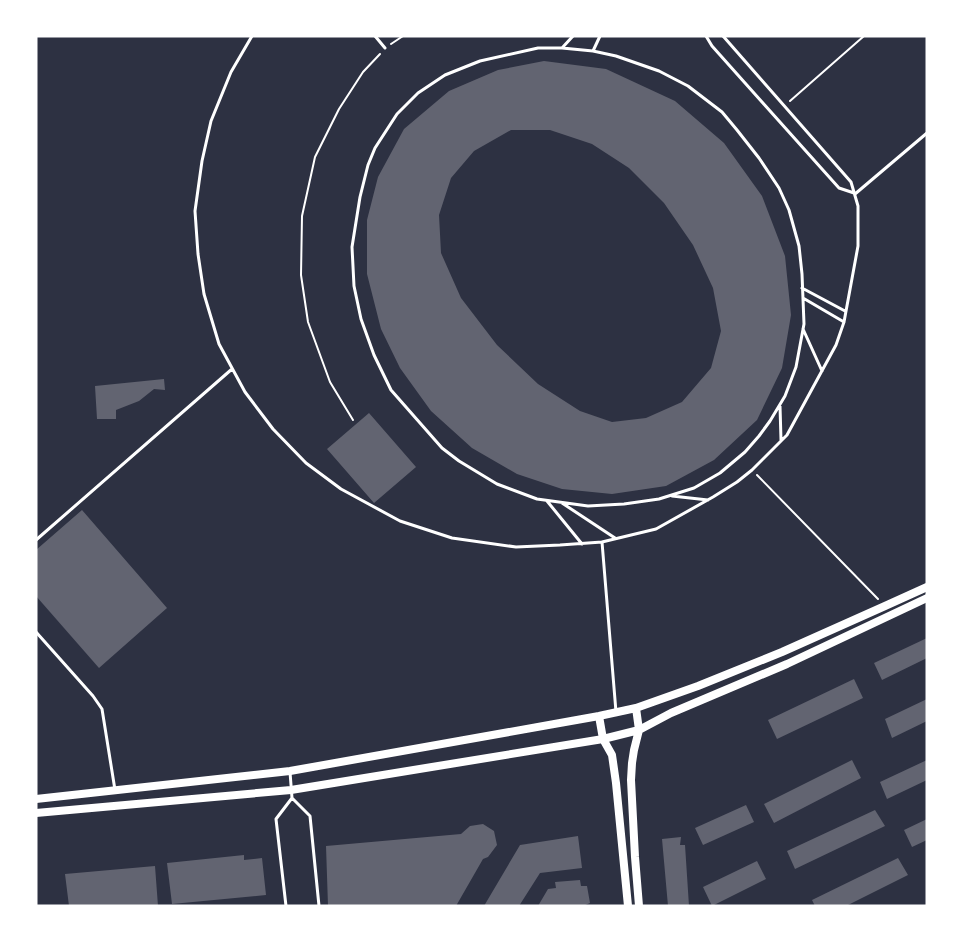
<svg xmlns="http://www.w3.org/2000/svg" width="963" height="942" font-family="'IBM Plex Sans',sans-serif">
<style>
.building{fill:#626471;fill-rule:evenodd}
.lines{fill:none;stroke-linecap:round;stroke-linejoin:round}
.path{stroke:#fff;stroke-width:2}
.service{stroke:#fff;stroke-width:3}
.secondary{stroke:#fff;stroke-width:8}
</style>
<rect width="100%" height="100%" fill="#2d3142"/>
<!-- building -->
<path class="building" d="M544 61 606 69 675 101 724 143 762 196 785 256 791 315 782 368 757 420 714 460 666 486 612 494 562 489 517 474 472 448 431 411 400 368 381 329 367 274V220L378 177 404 129 449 91 498 70ZM511 130H550L592 144 629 168 664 203 693 245 713 288 721 331 711 368 682 402 646 418 612 422 580 411 538 384 497 345 461 298 441 253 439 215 451 178 474 151Z
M164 379 165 390 154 389 139 401 116 410V419H97L95 386Z
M369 413 416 467 374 503 327 449Z
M82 510 167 608 99 668 36 596V550Z
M927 638V658L882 680 874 663Z
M854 679 863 698 777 739 768 720Z
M927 699V721L892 738 885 719Z
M852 760 861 778 774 823 764 804Z
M927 760V780L887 799 880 782Z
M746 805 754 822 703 845 695 828Z
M875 810 885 826 795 869 787 851Z
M927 819V840L912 847 904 830Z
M483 824 494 831 497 845 488 857 483 859 456 906H328L326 846 461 834 470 826Z
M578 836 582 868 540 873 519 906H484L520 845Z
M681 837 680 845H685L689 906H668L662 839Z
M244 855V860L262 858 266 895 172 904 167 863Z
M898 858 908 875 846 906H815L812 900Z
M757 861 766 879 712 906 703 887Z
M155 866 158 906H69L65 874Z
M580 880 581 886H587L590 903 583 906H538L548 889 556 888 555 882Z"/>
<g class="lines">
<!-- path -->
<path class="path" d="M391 44 403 36
M790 101 864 36
M353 420 330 382 308 322 301 275 302 216 315 157 339 109 363 72 380 54
M757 475 878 599"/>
<!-- service -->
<path class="service" d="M252 36 231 72 211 121 202 161 195 211 198 254 204 294 219 344 245 392 273 429 306 463 341 489 400 521 452 538 516 547 560 545 602 542 616 712
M375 36 385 48
M706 36 712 46 839 188 854 193
M538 48H562L593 51 616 56 659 71 688 86 722 112 737 130 759 158 779 188 789 210 799 246 802 274 804 324 796 367 785 396 770 421 759 436 745 452 720 473 694 488 659 499 624 504 588 506 537 499 497 484 459 461 442 448 391 390 374 355 361 319 354 286 352 247 360 197 368 165 375 148 397 114 418 93 445 75 480 61Z
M562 48 573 36
M593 51 600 36
M855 194 927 133
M802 288 845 311
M803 298 844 322
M803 329 822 371
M780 406 781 440
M672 496 708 500
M547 501 582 544
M562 503 615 538
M36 540 232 369
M602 542 656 529 713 497 737 482 752 470 787 435 836 345 844 322 858 246V206L851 182 723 36
M36 632 93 696 102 709 115 790
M290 772 292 798 310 816 319 906
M286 906 276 819 292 798"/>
<!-- secondary -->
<path class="secondary" d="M636 708 639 730 634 750 632 763 631 780 635 857 639 906
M599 716 603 739 612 755 616 783 628 906
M36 799 290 771 599 716 636 708 698 686 782 652 885 606 927 587
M36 813 291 790 603 739 639 730 671 713 787 664 927 598"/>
</g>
<!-- border -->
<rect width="963" height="942" fill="none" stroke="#ffffff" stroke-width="75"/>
</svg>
